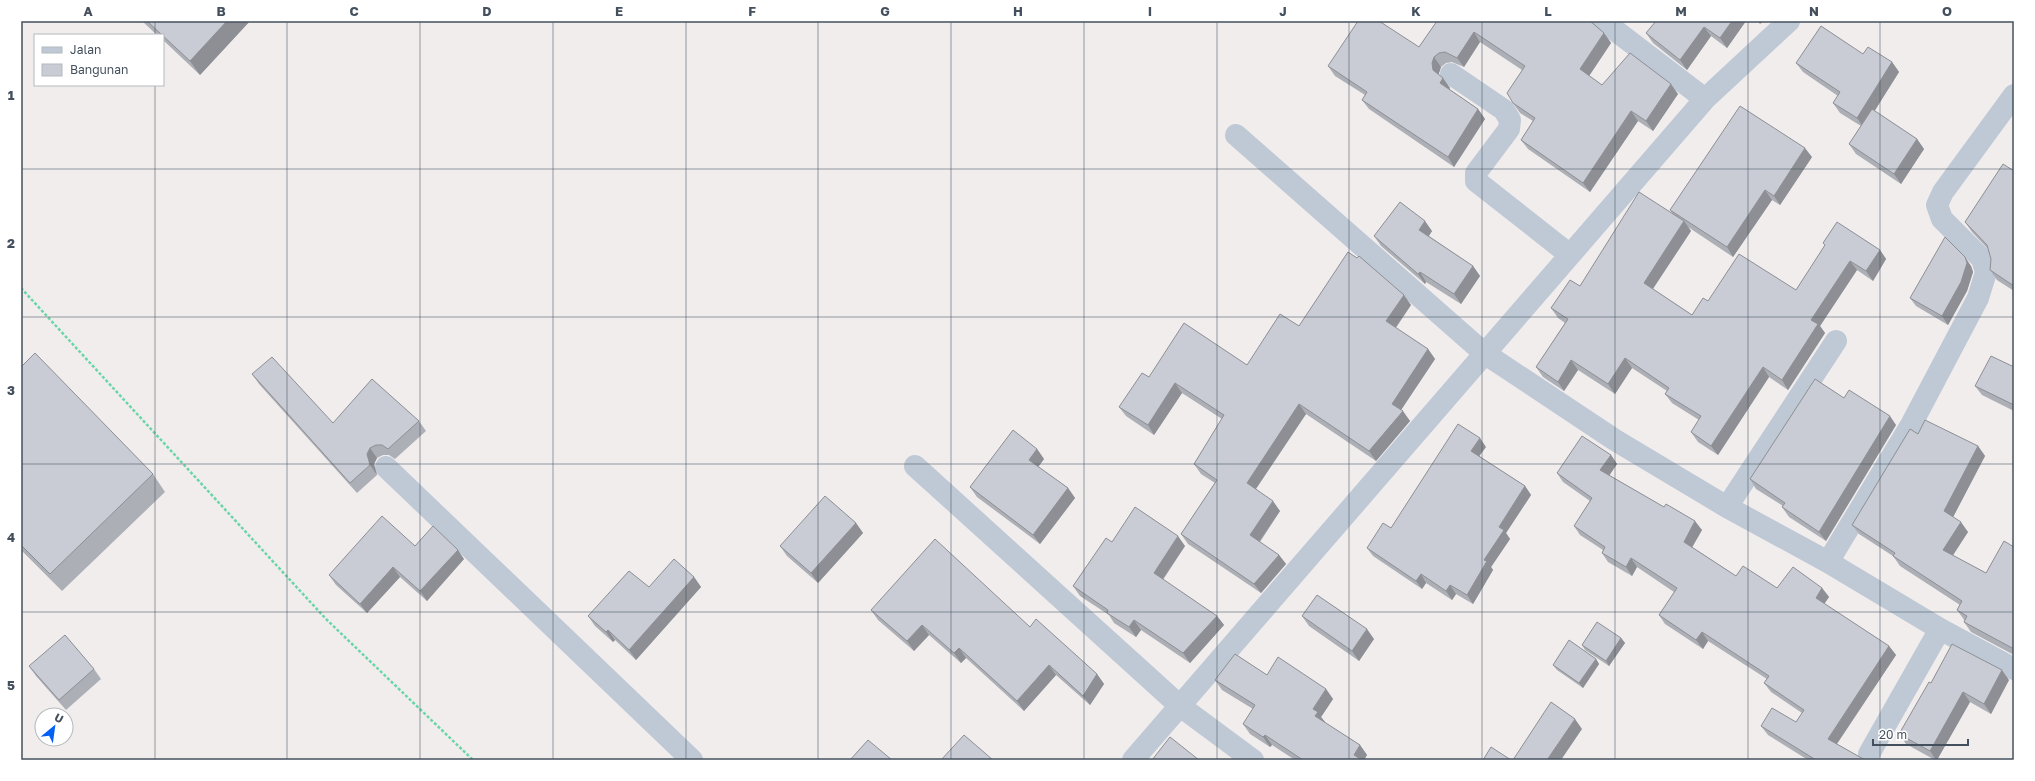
<svg xmlns="http://www.w3.org/2000/svg" width="2035" height="781" font-family="'Golos Text',sans-serif">
<style>
.lines{fill:none;stroke-linecap:round;stroke-linejoin:round}
.path{stroke:#6ad6a7;stroke-width:2.5;stroke-dasharray:3 2;stroke-linecap:butt}
.street{stroke:#bfc9d5;stroke-width:22}
.wall{fill:#adafb6}
.shaded-wall{fill:#8d8f94}
.building{fill:#c9ccd4;stroke:#8d8f94}
.grid{fill:none;stroke:#44505d;stroke-width:1;stroke-opacity:0.55}
.neatline{fill:none;stroke:#44505d;stroke-width:1.5}
.grid-label{font-size:13px;text-anchor:middle;font-weight:bold;fill:#44505d}
</style>
<rect width="100%" height="100%" fill="#f1eded"/>
<g class="lines">
<!-- path -->
<path class="path" d="M21 288 326 619 473 760"/>
<!-- street -->
<path class="street" d="M1603 21 1705 99
M1451 74 1504 110 1510 120 1509 129 1476 173V181L1570 255
M1236 135 1484 353 1615 440 1727 507 1828 562 1940 629 2014 669
M915 466 1180 706 1253 760
M386 467 692 760
M1727 507 1836 341
M1828 562 1911 425 1978 298 1986 272 1982 259 1942 219 1937 205 1943 192 2014 95
M1869 754 1940 629
M1133 760 1705 99 1789 21"/>
</g>
<!-- wall -->
<path class="wall" d="M142 21H250L200 75 163 40V35H157Z
M1437 21H1591L1604 33 1611 43 1589 76 1602 85 1678 94 1653 131 1638 121 1590 192 1528 149 1521 140 1533 121 1520 113 1513 103 1522 70 1480 42 1464 67 1452 62 1446 63 1441 67 1439 73V75L1450 88 1449 89 1478 109 1485 119 1454 167 1369 109 1362 100 1365 95 1335 76 1328 66 1419 47Z
M1746 21 1727 48 1711 36 1687 70 1653 43 1646 33Z
M1863 54 1892 62 1899 72 1874 111 1917 139 1924 149 1901 184 1856 154 1849 144 1861 126 1840 113 1833 103 1838 96 1803 72 1796 63Z
M1812 157 1780 205 1772 200 1733 257 1688 227 1691 231 1653 289 1692 315 1708 301 1796 290 1825 246 1823 243 1880 250 1886 259 1873 281 1857 270 1820 326 1825 333 1788 390 1769 377 1718 455 1698 442 1691 432 1699 420 1672 403 1665 394 1667 391 1632 368 1615 394 1578 370 1564 391 1543 377 1536 367 1565 323 1558 318 1551 308 1673 214 1670 210Z
M2014 171V291L1997 280 1990 270 1991 259 1988 249 1972 232 1965 222Z
M1432 231 1429 236 1473 266 1480 276 1461 304 1426 282 1425 284 1381 246 1374 236Z
M1971 266 1973 272 1967 291 1948 325 1916 306 1910 298Z
M1411 305 1396 328 1428 349 1435 359 1401 410 1410 421 1376 461 1306 414 1256 489 1280 511 1260 542 1279 555 1286 564 1261 593 1188 544 1181 534 1215 483 1201 474 1194 464 1222 419 1182 393 1154 435 1126 416 1119 407 1149 377 1247 365 1299 326Z
M21 367 153 474 165 492 62 591 21 550Z
M2014 367V411L1982 395 1975 386Z
M252 374 333 423 419 421 426 431 395 459 389 455H383L377 458 374 464 377 475 357 493 259 384Z
M1844 398 1896 425 1826 541 1789 517 1782 507 1783 506 1756 489 1750 479Z
M1918 434 1978 446 1985 456 1953 517 1968 532 1952 555 1986 573 2014 547V655L1971 632 1964 622 1965 621 1957 610 1960 605 1900 566 1893 556 1859 534 1852 525Z
M1486 447 1479 456 1525 486 1531 495 1506 533 1510 539 1491 567 1493 570 1473 604 1456 594 1452 600 1426 583 1422 589 1373 556 1367 548Z
M1037 449 1044 459 1038 467 1068 488 1075 498 1040 544 977 497 970 487Z
M1611 455 1617 464 1609 475 1702 530 1692 547 1736 576 1777 588H1822L1829 597 1824 604 1889 646 1896 655 1837 744 1865 760H1808L1768 735 1761 726 1796 722 1802 713 1771 692 1764 683 1767 679 1708 641 1703 649 1665 624 1659 615 1674 592 1637 567 1632 576 1608 562 1602 553 1603 550 1580 535 1574 526 1590 501 1563 482 1557 473Z
M856 523 863 533 818 583 787 556 780 546Z
M1112 542 1185 546 1163 580 1217 616 1224 625 1190 663 1141 630 1136 637 1114 623 1109 615 1080 596 1073 586Z
M415 546 464 559 427 601 400 577 367 613 336 585 329 575Z
M694 577 701 587 636 660 615 640 613 642 595 626 588 616 649 587Z
M871 610 1030 627 1097 674 1104 684 1090 705 1056 675 1024 711 966 658 961 663 929 635 914 651 878 620Z
M1302 616 1374 639 1359 661 1309 626Z
M1621 638 1625 643 1609 666 1585 650 1582 645Z
M1596 659 1599 664 1583 688 1557 670 1553 665Z
M29 666 94 669 101 679 66 710 36 676Z
M1267 675 1326 689 1333 699 1321 717 1325 722H1324L1360 745 1367 755 1364 760H1295L1272 745 1270 747 1250 734 1243 724 1253 709 1222 690 1215 680Z
M2009 680 1991 714 1970 702 1937 760H1935L1906 744 1899 734 1931 683Z"/>
<!-- shaded-wall -->
<path class="shaded-wall" d="M227 21H250L200 75 190 61Z
M1732 21H1746L1727 48 1720 38Z
M1758 21H1763L1760 24Z
M1704 27 1711 36 1687 70 1680 60Z
M1474 32 1480 42 1464 67 1457 58Z
M1604 33 1611 43 1587 79 1580 69Z
M1434 57 1441 67 1439 73 1440 80 1433 70 1432 63Z
M1892 62 1899 72 1864 128 1857 118Z
M1443 78 1450 88 1447 93 1440 83Z
M1671 84 1678 94 1653 131 1646 121Z
M1478 109 1485 119 1454 167 1448 157Z
M1631 111 1638 121 1590 192 1583 183Z
M1917 139 1924 149 1901 184 1894 174Z
M1805 148 1812 157 1780 205 1774 196Z
M1765 190 1772 200 1733 257 1727 247Z
M1425 221 1432 231 1426 240 1419 230Z
M1684 221 1691 231 1650 293 1644 283Z
M1880 250 1886 259 1873 281 1866 271Z
M1965 257 1971 266 1973 272 1967 291 1948 325 1942 316Z
M1850 261 1857 270 1820 326 1825 333 1788 390 1782 380 1811 320Z
M1473 266 1480 276 1461 304 1454 294Z
M1420 272 1426 282 1425 284 1418 274Z
M1404 295 1411 305 1393 331 1386 321Z
M1428 349 1435 359 1399 413 1392 404Z
M1625 358 1632 368 1615 394 1608 384Z
M1571 360 1578 370 1564 391 1558 382Z
M1763 367 1769 377 1718 455 1711 446Z
M1175 383 1182 393 1154 435 1148 425Z
M1299 404 1306 414 1253 493 1247 483Z
M1403 411 1410 421 1376 461 1369 451Z
M1890 416 1896 425 1826 541 1819 532Z
M1480 438 1486 447 1477 459 1471 451Z
M1978 446 1985 456 1951 521 1944 511Z
M370 448 377 458 374 464 377 475 370 465 367 454Z
M1037 449 1044 459 1036 470 1029 460Z
M1611 455 1617 464 1607 479 1600 470Z
M1525 486 1531 495 1506 533 1510 539 1491 567 1493 570 1473 604 1467 595 1484 560 1499 527Z
M1068 488 1075 498 1040 544 1033 535Z
M1273 501 1280 511 1257 545 1250 535Z
M1695 521 1702 530 1690 551 1684 542Z
M1961 522 1968 532 1950 560 1943 550Z
M856 523 863 533 818 583 811 573Z
M1178 536 1185 546 1160 583 1154 573Z
M458 550 464 559 427 601 420 591Z
M1279 555 1286 564 1261 593 1254 584Z
M1631 558 1637 567 1632 576 1626 567Z
M393 567 400 577 367 613 360 604Z
M1421 574 1426 583 1422 589 1416 581Z
M694 577 701 587 636 660 629 650Z
M1450 585 1456 594 1452 600 1446 591Z
M1822 588 1829 597 1822 607 1816 598Z
M1217 616 1224 625 1190 663 1183 653Z
M1134 620 1141 630 1136 637 1129 627Z
M922 625 929 635 914 651 907 641Z
M1367 629 1374 639 1359 661 1352 651Z
M608 630 615 640 613 642 606 632Z
M1702 632 1708 641 1703 649 1696 640Z
M1621 638 1625 643 1609 666 1606 661Z
M1889 646 1896 655 1834 748 1828 739Z
M959 648 966 658 961 663 954 653Z
M1596 659 1599 664 1583 688 1579 683Z
M1049 665 1056 675 1024 711 1017 701Z
M2002 670 2009 680 1991 714 1984 704Z
M1097 674 1104 684 1090 705 1083 696Z
M1326 689 1333 699 1321 717 1325 722 1322 726 1315 716 1313 709Z
M1963 692 1970 702 1937 760H1936L1930 751Z
M1575 719 1582 729 1561 760H1547Z
M1265 735 1272 745 1270 747 1263 737Z
M1360 745 1367 755 1364 760H1358L1354 755Z"/>
<!-- building -->
<path class="building" d="M147 21H227L190 61Z
M1358 21H1379L1419 47 1437 21H1590L1604 33 1580 69 1602 85 1630 53 1671 84 1646 121 1631 111 1583 183 1521 140 1535 118 1513 103 1507 93 1525 66 1474 32 1457 58 1445 52 1439 53 1434 57 1432 63 1433 70 1443 78 1440 83 1478 109 1448 157 1362 100 1367 92 1328 66Z
M1656 21H1732L1720 38 1704 27 1680 60 1646 33Z
M1821 26 1863 54 1868 47 1892 62 1857 118 1833 103 1840 92 1796 63Z
M1740 106 1805 148 1774 196 1765 190 1727 247 1670 210Z
M1872 109 1917 139 1894 174 1849 144Z
M2003 164 2014 171V286L1990 270 1991 259 1987 245 1965 222Z
M1639 192 1684 221 1644 283 1692 315 1703 298 1708 301 1739 254 1796 290 1825 245 1823 243 1837 222 1880 250 1866 271 1850 261 1811 320 1818 324 1782 380 1763 367 1711 446 1691 432 1701 416 1665 394 1669 388 1625 358 1608 384 1571 360 1558 382 1536 367 1568 319 1551 308 1570 280 1580 286Z
M1400 202 1425 221 1419 230 1473 266 1454 294 1420 272 1418 274 1374 236Z
M1945 237 1965 257 1967 263 1961 282 1942 316 1910 298Z
M1348 252 1357 258 1359 256 1404 295 1386 321 1428 349 1392 404 1403 411 1369 451 1299 404 1247 483 1273 501 1250 535 1279 555 1254 584 1181 534 1217 480 1194 464 1224 415 1175 383 1148 425 1119 407 1142 373 1149 377 1184 323 1247 365 1280 314 1299 326Z
M35 353 153 474 50 574 21 545V367Z
M1991 356 2014 367V405L1975 386Z
M272 357 333 423 372 379 419 421 388 449 382 445H376L370 448 367 454 370 465 350 483 252 374Z
M1815 379 1844 398 1849 390 1890 416 1819 532 1782 507 1785 503 1750 479Z
M1925 420 1978 446 1944 511 1961 522 1943 550 1986 573 2004 541 2014 547V649L1964 622 1967 616 1957 610 1962 601 1893 556 1895 553 1852 525 1910 429 1918 434Z
M1458 424 1480 438 1471 451 1525 486 1499 527 1504 530 1484 560 1487 561 1467 595 1450 585 1446 591 1421 574 1416 581 1367 548 1383 523 1391 528Z
M1013 430 1037 449 1029 460 1068 488 1033 535 970 487Z
M1582 436 1611 455 1600 470 1664 507 1666 504 1695 521 1684 542 1736 576 1743 566 1777 588 1793 567 1822 588 1816 598 1889 646 1828 739 1865 760H1816L1761 726 1772 708 1796 722 1804 710 1764 683 1769 676 1702 632 1696 640 1659 615 1677 588 1631 558 1626 567 1602 553 1605 547 1574 526 1592 498 1557 473Z
M825 496 856 523 811 573 780 546Z
M1135 507 1178 536 1154 573 1217 616 1183 653 1134 620 1129 627 1107 613 1108 610 1073 586 1106 538 1112 542Z
M382 516 415 546 433 526 458 550 420 591 393 567 360 604 329 575Z
M935 539 1030 627 1036 619 1097 674 1083 696 1049 665 1017 701 959 648 954 653 922 625 907 641 871 610Z
M674 559 694 577 629 650 608 630 606 632 588 616 629 571 649 587Z
M1317 595 1367 629 1352 651 1302 616Z
M1597 622 1621 638 1606 661 1582 645Z
M65 635 94 669 59 700 29 666Z
M1569 640 1596 659 1579 683 1553 665Z
M1952 644 2002 670 1984 704 1963 692 1930 751 1899 734 1929 682 1931 683Z
M1235 654 1267 675 1278 657 1326 689 1313 709 1318 712 1315 716 1360 745 1354 755 1362 760H1303L1265 735 1263 737 1243 724 1255 705 1215 680Z
M1551 702 1575 719 1547 760H1513Z
M964 735 993 760H941Z
M1170 737 1199 760H1152Z
M868 740 892 760H850Z
M1491 747 1511 760H1483Z"/>
<!-- grid -->
<path class="grid" d="M155 21V35M287 21V760M420 21V760M553 21V760M686 21V760M818 21V760M951 21V760M1084 21V760M1217 21V760M1349 21V760M1482 21V760M1615 21V760M1748 21V760M1880 21V760M155 85V760M21 169H2014M21 317H2014M21 464H2014M21 612H2014"/>
<!-- border -->
<rect width="2035" height="781" fill="none" stroke="#ffffff" stroke-width="44"/>
<!-- legend -->
<rect x="34" y="34" width="130" height="52" fill="#ffffff" stroke="#b4b9be"/>
<rect x="42" y="47" width="20" height="6" fill="#bfc9d5" stroke="#b4b9be"/>
<text x="70" y="54" font-size="12" fill="#44505d">Jalan</text>
<rect x="42" y="64" width="20" height="12" fill="#c9ccd4" stroke="#b4b9be"/>
<text x="70" y="74" font-size="12" fill="#44505d">Bangunan</text>
<!-- north arrow -->
<g transform="translate(54 727) rotate(29)"><circle r="19" fill="#ffffff" stroke="#b4b9be"/>
<path d="M0-3L7 15L0 10L-7 15Z" fill="#0360f5"/>
<text y="-6" font-size="11" font-weight="bold" text-anchor="middle" fill="#44505d">U</text>
</g>
<!-- scale -->
<path d="M1873 739v6h95v-6" fill="none" stroke="#44505d" stroke-width="2"/>
<text x="1879" y="739" font-size="12" fill="#44505d" stroke="#ffffff" stroke-width="3" paint-order="stroke">20 m</text>
<rect x="22" y="22" width="1991" height="737" class="neatline"/>
<g class="grid-label">
<text x="88" y="16">A</text>
<text x="221" y="16">B</text>
<text x="354" y="16">C</text>
<text x="487" y="16">D</text>
<text x="619" y="16">E</text>
<text x="752" y="16">F</text>
<text x="885" y="16">G</text>
<text x="1018" y="16">H</text>
<text x="1150" y="16">I</text>
<text x="1283" y="16">J</text>
<text x="1416" y="16">K</text>
<text x="1548" y="16">L</text>
<text x="1681" y="16">M</text>
<text x="1814" y="16">N</text>
<text x="1947" y="16">O</text>
<text x="11" y="100">1</text>
<text x="11" y="248">2</text>
<text x="11" y="395">3</text>
<text x="11" y="542">4</text>
<text x="11" y="690">5</text>
</g>
</svg>
